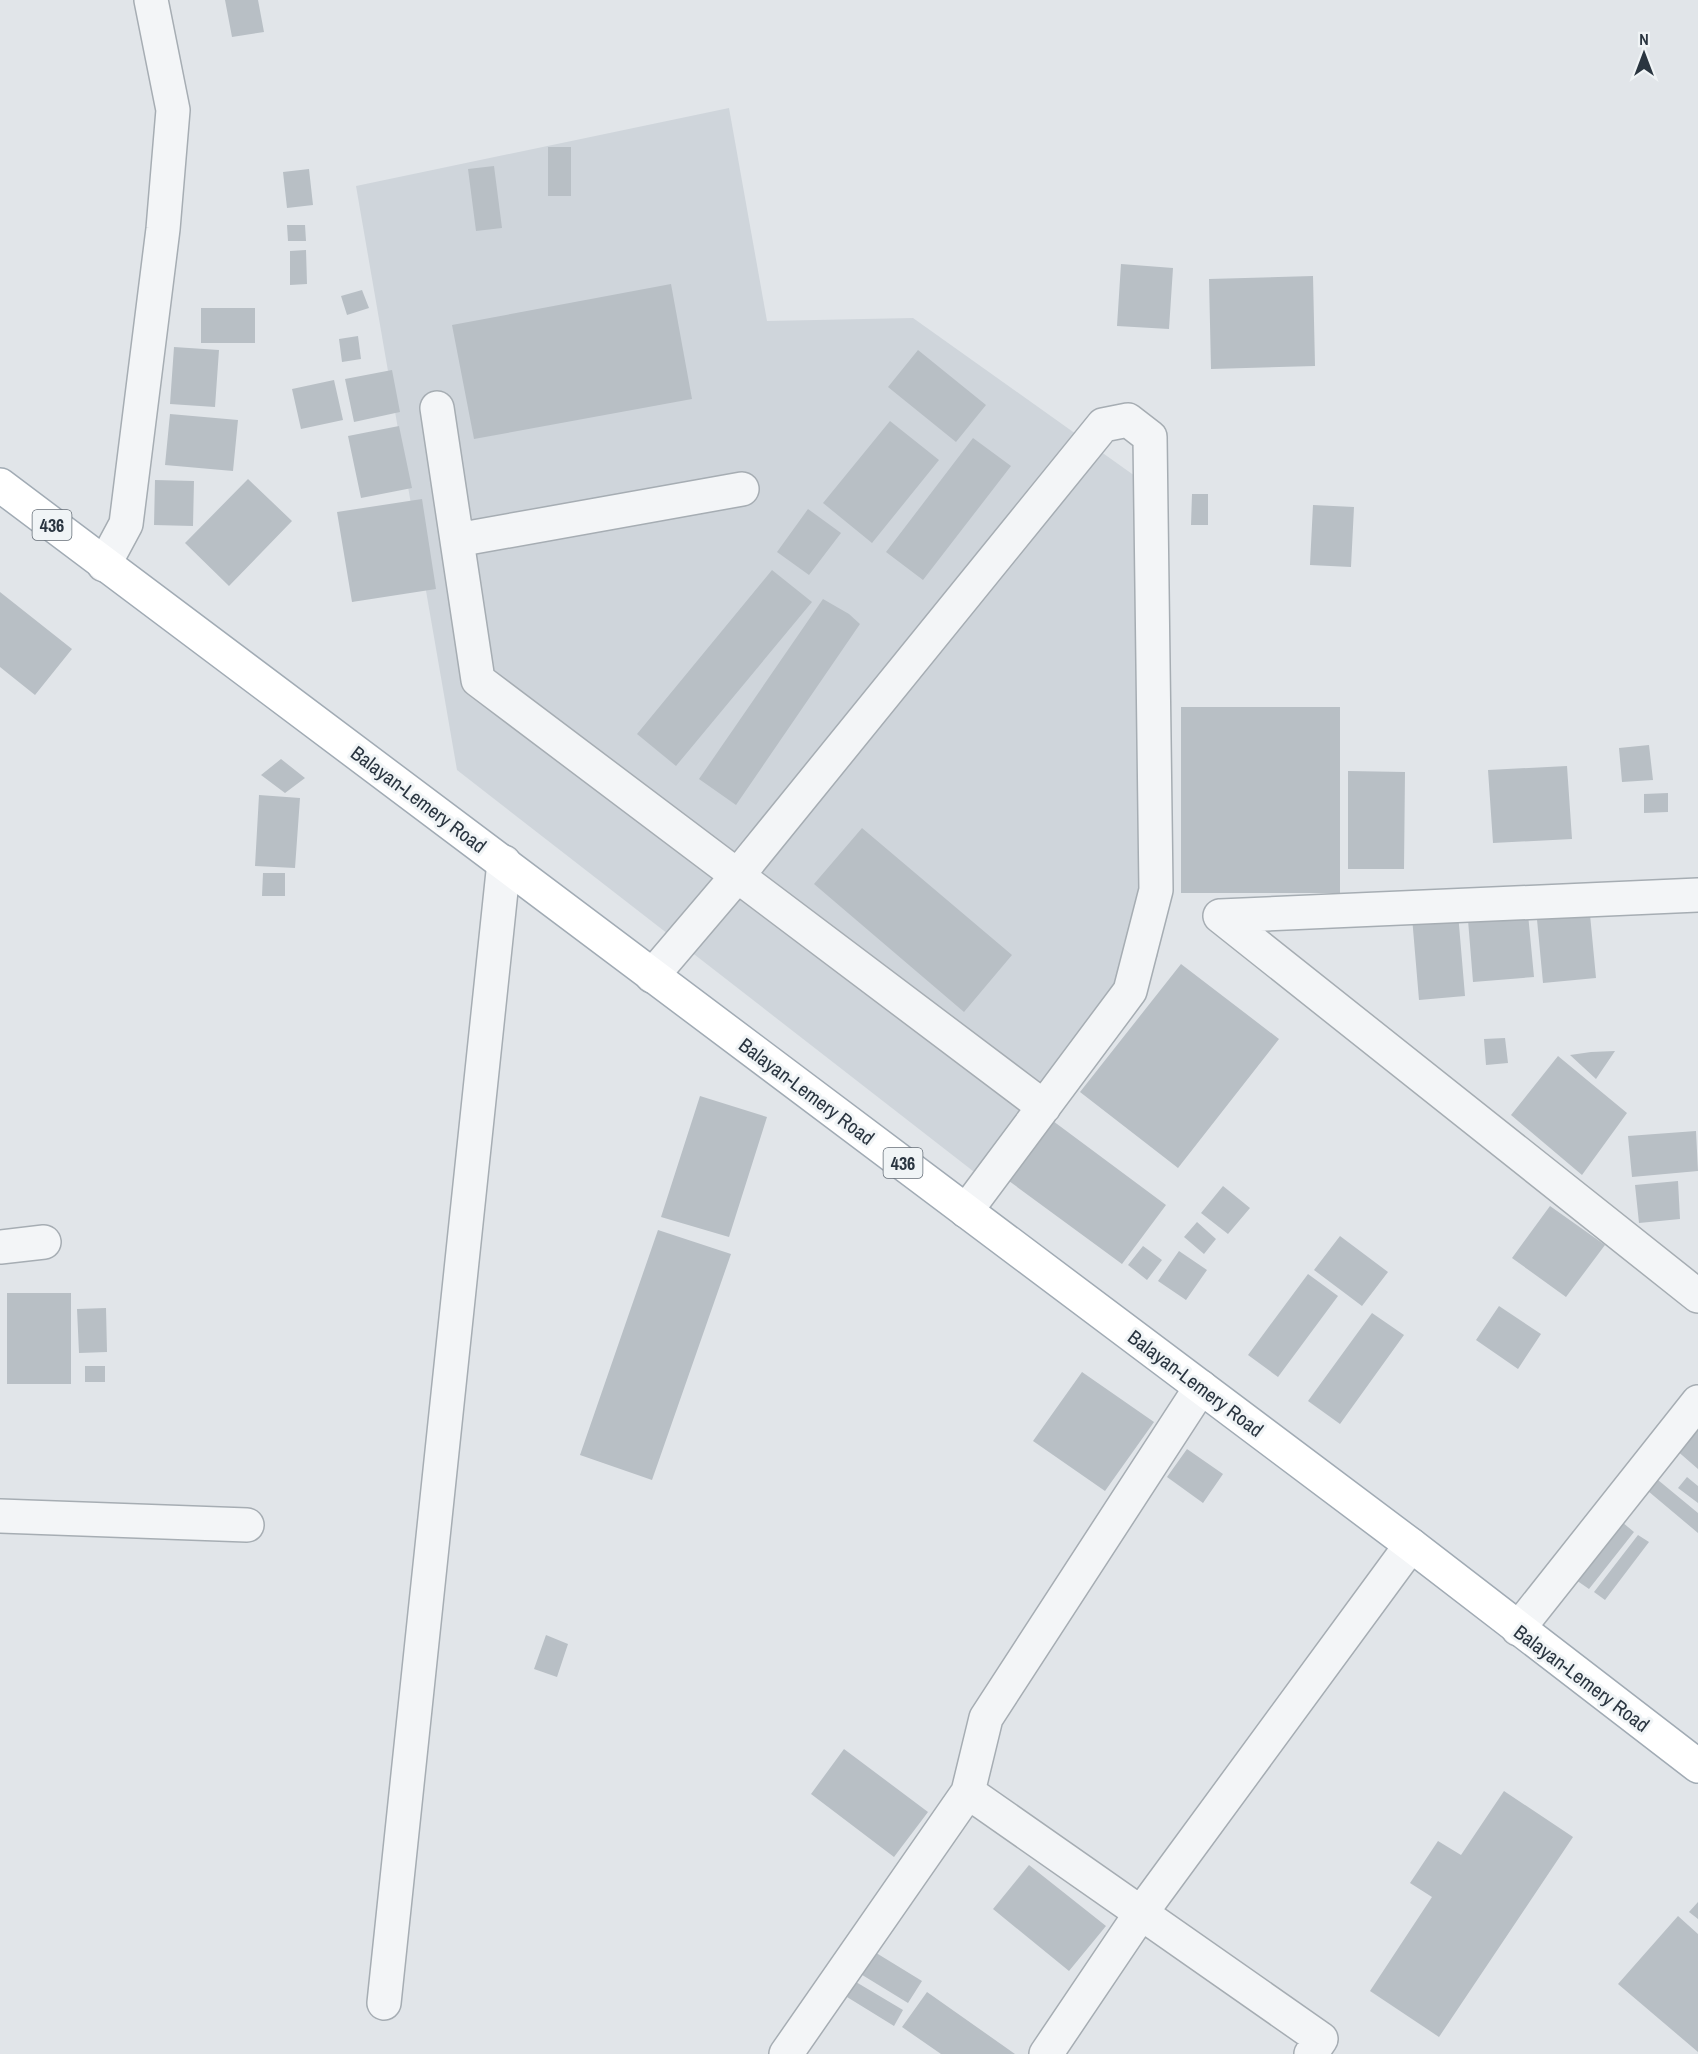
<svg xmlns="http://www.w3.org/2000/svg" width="1698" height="2054" font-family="'Archivo Narrow',sans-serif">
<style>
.built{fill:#cfd5db}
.building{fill:#b8bfc5}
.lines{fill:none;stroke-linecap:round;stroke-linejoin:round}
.minor-casing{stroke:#a6adb3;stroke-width:36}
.major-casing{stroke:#a1abb4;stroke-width:36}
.minor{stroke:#f3f5f7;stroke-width:33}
.major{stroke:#fff;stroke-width:33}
.labels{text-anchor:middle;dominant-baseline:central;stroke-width:6;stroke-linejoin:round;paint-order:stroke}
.shield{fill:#f0f4f6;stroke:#656e77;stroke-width:1.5}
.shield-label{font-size:18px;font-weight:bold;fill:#2a3540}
.street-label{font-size:20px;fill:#2a3540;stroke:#f0f4f6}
</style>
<rect width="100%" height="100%" fill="#e1e5e9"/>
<!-- built -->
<path class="built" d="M729 108 767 321 913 318 1149 486 1158 956 1000 1192 457 770 356 186Z"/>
<!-- building -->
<path class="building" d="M225 0H258L264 32 232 37Z
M548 147H571V196H548Z
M494 166 502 228 476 231 468 169Z
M309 169 313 205 287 208 283 172Z
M287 225H305L306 241H288Z
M306 250 307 284 290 285V251Z
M1121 264 1173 268 1169 329 1117 326Z
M1313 276 1315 366 1211 369 1209 279Z
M671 284 692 399 474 439 452 325Z
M362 290 369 308 347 315 341 296Z
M201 308H255V343H201Z
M358 336 361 359 342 362 339 339Z
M174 347 219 350 215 407 170 404Z
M918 350 986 405 956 442 888 387Z
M392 370 400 412 354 422 345 379Z
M334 380 343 420 301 429 292 389Z
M170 414 238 420 233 471 165 465Z
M890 421 939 460 872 543 823 503Z
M399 426 412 488 361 498 348 436Z
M973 438 1011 466 923 580 886 552Z
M248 479 292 521 229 586 185 543Z
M155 480 194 481 193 526 154 525Z
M1192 494H1208V525H1191Z
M422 499 436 589 352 602 337 512Z
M1313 505 1354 507 1351 567 1310 565Z
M808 509 841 533 809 575 777 552Z
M772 570 812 602 676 766 637 734Z
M0 592 72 649 35 695 0 667Z
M823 599 849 614 860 624 736 805 699 779Z
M1181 707H1340V893H1181Z
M1649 745 1653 780 1622 782 1619 748Z
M281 759 305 778 285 793 261 775Z
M1567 766 1572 839 1493 843 1488 770Z
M1348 771 1405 772 1404 869H1348Z
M1668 793V812L1644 813V794Z
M259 795 300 798 295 868 255 866Z
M862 828 1012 955 964 1012 814 884Z
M263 873H285V896H262Z
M1589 904 1596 978 1543 983 1536 909Z
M1458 913 1465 996 1419 1000 1412 917Z
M1528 914 1534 977 1473 982 1468 920Z
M1181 964 1279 1039 1178 1168 1080 1092Z
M1505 1038 1508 1063 1486 1065 1484 1039Z
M1615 1051 1596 1079 1570 1055 1591 1052Z
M1558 1056 1627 1113 1582 1175 1511 1115Z
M700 1096 767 1117 729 1237 661 1217Z
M1053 1121 1166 1205 1122 1264 1009 1181Z
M1696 1131 1698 1171 1632 1177 1628 1136Z
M1678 1181 1680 1219 1639 1223 1635 1185Z
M1223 1186 1250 1208 1228 1234 1201 1213Z
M1550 1206 1605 1245 1566 1297 1512 1258Z
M1197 1222 1216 1239 1204 1254 1184 1237Z
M658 1230 731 1254 652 1480 580 1455Z
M1340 1236 1388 1272 1362 1306 1314 1270Z
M1143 1246 1162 1260 1147 1280 1128 1265Z
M1179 1251 1207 1270 1186 1300 1158 1281Z
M1308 1274 1338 1296 1278 1377 1248 1355Z
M7 1293H71V1384H7Z
M1499 1306 1541 1334 1518 1369 1476 1340Z
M106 1308 107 1352 79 1353 77 1309Z
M1372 1313 1404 1335 1340 1424 1308 1401Z
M85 1366H105V1382H85Z
M1082 1372 1154 1422 1105 1491 1033 1441Z
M1698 1422V1469L1675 1449Z
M1187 1449 1223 1474 1203 1503 1167 1477Z
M1687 1477 1698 1486V1503L1678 1488Z
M1658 1480 1698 1513V1533L1648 1491Z
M1622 1522 1634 1532 1589 1589 1576 1580Z
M1638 1535 1649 1542 1605 1600 1594 1592Z
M546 1635 568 1644 557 1677 534 1669Z
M844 1749 928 1812 894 1857 811 1794Z
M1504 1791 1573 1837 1439 2037 1370 1991 1432 1897 1410 1883 1438 1841 1461 1855Z
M1029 1865 1106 1926 1069 1971 993 1909Z
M1698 1902V1919L1689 1912Z
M1678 1916 1698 1934V2052L1618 1984Z
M873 1951 922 1981 908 2003 859 1973Z
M856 1982 903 2010 894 2026 847 1997Z
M927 1992 1015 2054H941L902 2027Z"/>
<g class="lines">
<!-- minor casing -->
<g class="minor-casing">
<path id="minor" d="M437 408 478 680 1044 1107
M457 540 742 489
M104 565 126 524 163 229 173 110 151 0
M1220 916 1698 1296
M1220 916 1698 895
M652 976 738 875 1103 425 1128 420 1150 437 1156 890 1130 991 966 1211
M0 1247 44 1242
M0 1516 247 1525
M1518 1629 1698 1402
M968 1792 986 1718 1201 1387
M384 2003 504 862
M786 2054 968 1792 1321 2039 1311 2054
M1046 2054 1141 1913 1411 1545"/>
</g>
<!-- major casing -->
<g class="major-casing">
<path id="major" d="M0 485 1411 1545 1698 1766"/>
</g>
<!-- minor -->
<use href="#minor" class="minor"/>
<!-- major -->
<use href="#major" class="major"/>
</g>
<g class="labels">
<!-- shield labels -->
<g class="shield">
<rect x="32.5" y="510" width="39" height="30" rx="4.5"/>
<rect x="883.5" y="1148" width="39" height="30" rx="4.5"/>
</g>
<g class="shield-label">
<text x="52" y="525">436</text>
<text x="903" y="1163">436</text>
</g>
<!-- street labels -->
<g class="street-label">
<text transform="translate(419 799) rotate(37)">Balayan-Lemery Road</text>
<text transform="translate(807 1091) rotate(37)">Balayan-Lemery Road</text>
<text transform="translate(1196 1383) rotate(37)">Balayan-Lemery Road</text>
<text transform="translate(1582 1678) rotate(37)">Balayan-Lemery Road</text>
</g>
</g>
<!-- north arrow -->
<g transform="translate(1644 54)" stroke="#f0f4f6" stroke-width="4.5" paint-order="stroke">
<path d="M0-4.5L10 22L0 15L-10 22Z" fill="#2a3540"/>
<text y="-9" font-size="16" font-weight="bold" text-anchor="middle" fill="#2a3540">N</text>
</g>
</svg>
